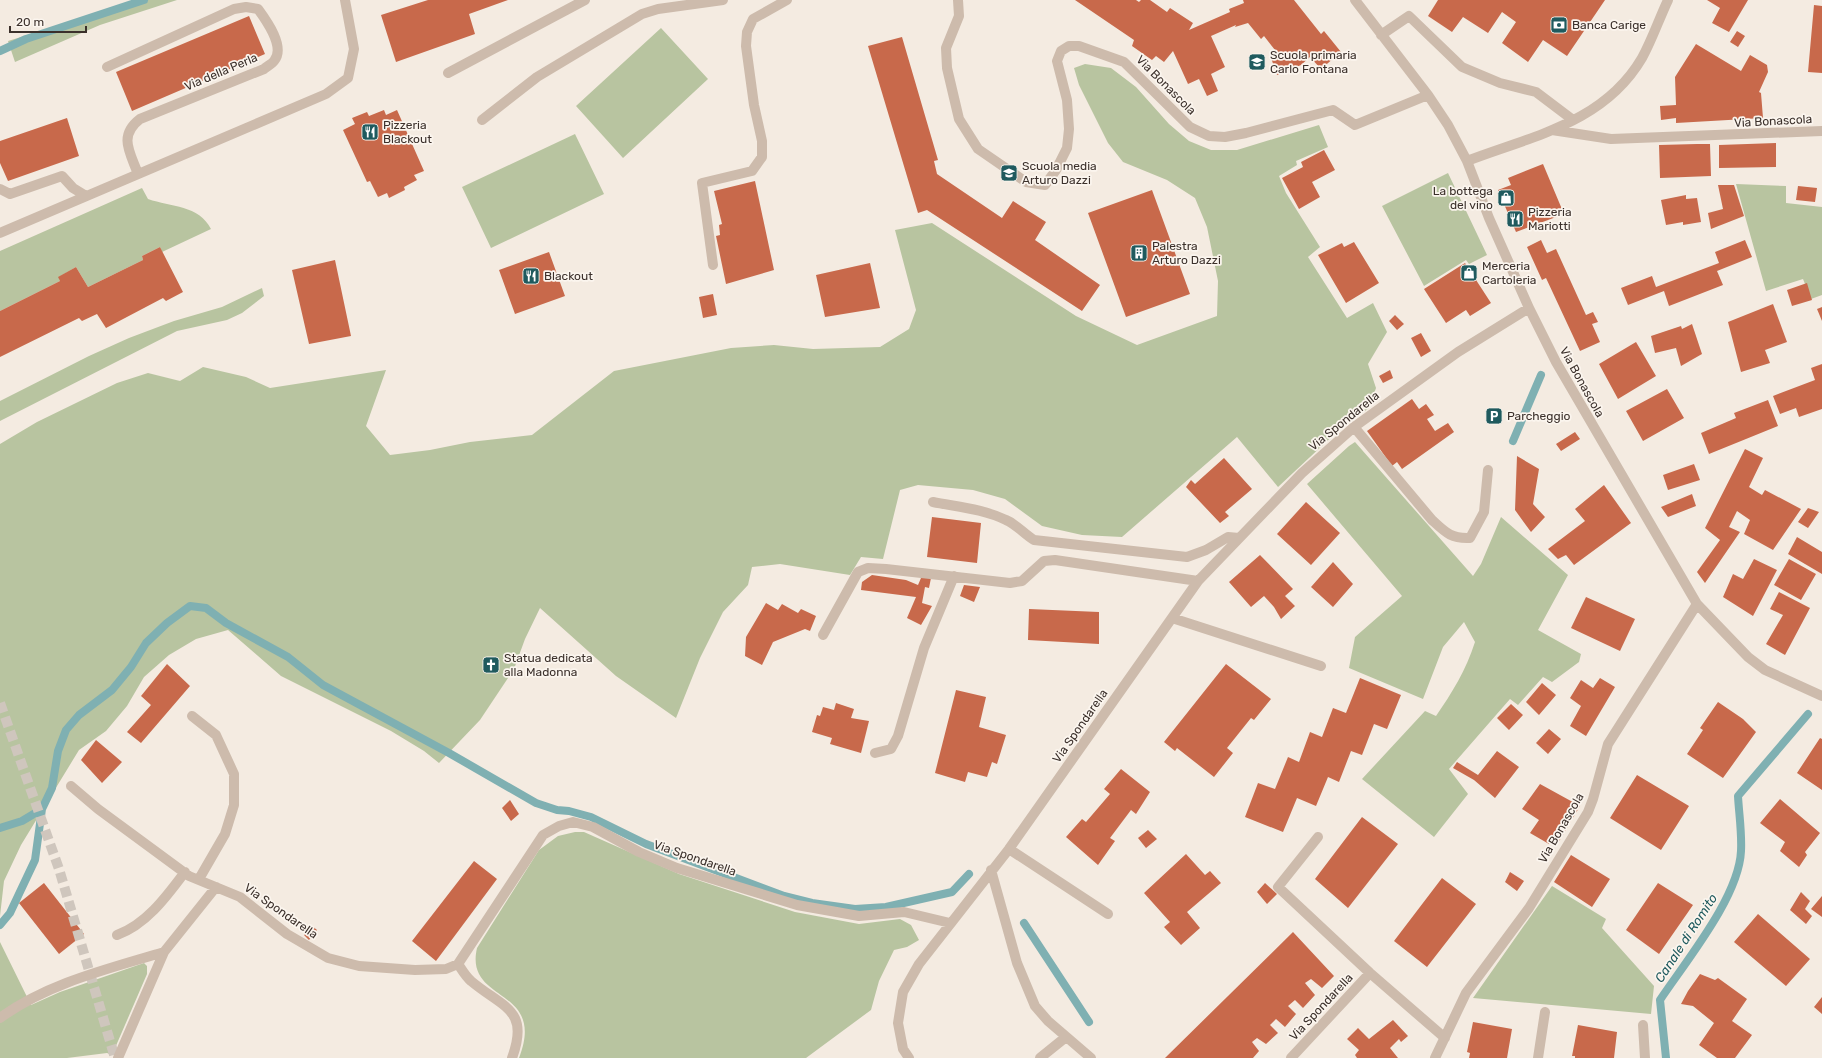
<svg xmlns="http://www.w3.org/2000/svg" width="1822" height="1058" font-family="Rubik,sans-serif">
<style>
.green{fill:#b8c4a0}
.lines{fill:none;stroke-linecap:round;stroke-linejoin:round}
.stream{stroke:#7fb0b2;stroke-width:8}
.building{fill:#c8694b}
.major-tunnel{stroke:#cfc6bd;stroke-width:10;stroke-dasharray:10 5;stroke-linecap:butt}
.minor{stroke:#cdbbac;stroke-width:10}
.labels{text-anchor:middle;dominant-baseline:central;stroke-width:3.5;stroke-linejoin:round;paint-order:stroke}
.poi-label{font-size:12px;fill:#3b302b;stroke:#fbf5ee;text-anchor:start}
.street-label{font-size:12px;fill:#3b302b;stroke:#fbf5ee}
.water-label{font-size:13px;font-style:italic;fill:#1f5a5e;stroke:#fbf5ee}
</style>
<rect width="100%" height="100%" fill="#f4ebe1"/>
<!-- green -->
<path class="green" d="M142 0H177L100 25 15 62 8 41Z
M661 28 708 79 623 158 576 106Z
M1085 64 1111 68 1136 87 1169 124 1189 141 1211 150H1237L1319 125 1328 147 1296 161 1297 165 1279 176 1286 193 1320 247 1308 257 1347 318 1373 303 1387 332 1368 364 1376 388 1369 408 1341 428 1278 487 1237 437 1122 537 1082 535 1042 526 1005 499 973 490 918 485 900 490 883 559 861 557 850 575 780 564 752 567 748 585 723 612 700 658 676 718 616 676 540 608 525 639 514 669 480 720 439 763 424 751 391 731 281 676 228 630 196 639 169 655 144 677 127 706 106 731 79 750 21 845 4 881 0 916V444L37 422 117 383 148 373 180 381 203 367 246 377 270 388 386 370 366 426 390 455 430 450 470 442 532 435 614 371 731 348 774 345 813 349 880 347 909 329 916 310 895 230 932 223 1076 316 1137 345 1217 316 1218 281 1207 227 1195 198 1167 180 1123 162 1108 143 1079 85 1074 68Z
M575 134 604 194 491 248 462 187Z
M1448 173 1487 255 1469 264 1466 260 1424 286 1382 206Z
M1736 184 1786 186V203L1822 207V295L1811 299 1803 279 1766 291Z
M142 188 148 199C171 207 199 205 211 229L162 252 160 247 142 256 143 260 88 287 76 267 59 277 60 281 0 311V251Z
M262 288 264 296 242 313 227 320 177 331 0 421V401L89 356 129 338 174 321 222 307Z
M1355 442 1473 576 1481 564 1501 517 1568 575 1538 630 1581 654 1579 662 1552 682 1543 677 1518 705 1510 699 1449 769 1468 794 1434 837 1362 779 1425 711 1436 716C1452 693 1466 670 1475 642L1464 622 1443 647 1423 699 1349 668 1355 637 1402 596 1307 484 1349 446Z
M575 832H584L593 836 679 874 795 912 859 924 900 919 911 925 919 940 907 947 894 950 879 981 871 1010 806 1058H519C547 986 464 1004 477 948L539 850 558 836Z
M1552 886 1606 919 1602 928 1654 986 1651 1014 1473 998Z
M0 942 31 1005 60 992 144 963 147 966V974L112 1055 107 1053 67 1058H0Z"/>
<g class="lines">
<!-- stream -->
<path class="stream" d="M0 51 26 39 144 0
M1513 441 1541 375
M0 828 22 821 42 809
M1024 923 1089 1022
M0 925 10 913 35 860 42 809 52 788 58 751 66 730 79 715 112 690 131 667 146 643 167 623 190 606 206 608 226 623 288 657 323 685 449 753 536 803 557 810 569 811 591 817 646 844 784 896 812 903 855 909 886 907 952 892 969 874
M1666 1058 1660 1000C1686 961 1739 897 1741 851 1742 833 1739 814 1738 796L1808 714"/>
</g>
<!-- building -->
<path class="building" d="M428 0H508L469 14 475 34 396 62 381 15Z
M1075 0H1136L1139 2 1141 0H1150L1167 12 1170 8 1193 23 1189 30 1230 12 1229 9 1244 3 1243 0H1294L1321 34 1324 31 1341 52 1321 69 1310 57 1301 65 1277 75 1270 55 1275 50 1264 36 1261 39 1248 23 1235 27 1236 25 1211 36 1225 67 1211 74 1218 91 1207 96 1199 79 1188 84 1173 51 1164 62 1156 56 1152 60 1132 46 1134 40Z
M1438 0H1605L1567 56 1543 40 1528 62 1502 43 1516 22 1502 12 1488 33 1463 17 1452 32 1428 16Z
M1707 0H1748L1729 32 1712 23 1720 8Z
M1814 5 1822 6V73L1808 72Z
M249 16 265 54 132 111 116 72Z
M1737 31 1745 36 1738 47 1730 42Z
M902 37 938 160 934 161 937 174 1002 218 1013 201 1046 222 1035 240 1100 285 1082 311 927 210 918 213 868 46Z
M1696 44 1741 71 1750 55 1767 65 1768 72 1759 92 1761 93 1763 118 1676 123V118L1661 120 1660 106 1676 105 1675 77Z
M384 110 386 115 397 110 424 171 414 175 417 180 404 187 405 190 389 198 387 193 378 197 370 181 367 182 343 130 355 124 352 118 367 112 369 116Z
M67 118 79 156 8 181 0 163V141Z
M1776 143V167L1719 168V145Z
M1697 144H1710L1711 176 1660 178 1659 145Z
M1324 150 1335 170 1312 182 1320 197 1299 209 1282 178 1303 167 1301 162Z
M1543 164 1564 214 1516 232 1498 190 1511 185 1508 178Z
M755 181 774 270 726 284 716 236 720 235 719 225 722 224 714 191Z
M1718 185H1734L1744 216 1711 229 1708 213 1723 209Z
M1798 186 1817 188 1815 202 1796 200Z
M1152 190 1190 294 1126 317 1088 213Z
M1686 195V199L1697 198 1701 222 1683 225V222L1666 225 1661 200Z
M1541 240 1547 253 1556 249 1586 315 1593 312 1598 322 1592 324 1600 342 1580 351 1546 278 1542 280 1527 247Z
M1745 240 1752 257 1717 271 1723 285 1669 306 1664 291 1628 305 1621 288 1652 276 1656 287 1690 274 1719 263 1715 252Z
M1354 242 1379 283 1346 303 1318 255 1342 243 1344 247Z
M160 247 183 292 166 301 163 298 106 328 97 314 82 321 79 318 0 357V311L60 281 58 277 76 267 88 287 143 260 142 256Z
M549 252 565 296 515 314 499 270Z
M335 260 351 336 309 344 292 270Z
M870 263 880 308 825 317 816 275Z
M1465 263 1491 303 1470 316 1466 310 1446 323 1424 289Z
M1807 283 1812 300 1792 306 1787 290Z
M713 294 717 315 703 318 699 297Z
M1773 304 1787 342 1765 350 1770 363 1741 372 1728 322Z
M1822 307V321L1817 309Z
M1395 315 1404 324 1397 330 1389 321Z
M1692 324 1702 354 1681 366 1676 348 1655 353 1651 336 1681 326 1682 329Z
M1421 333 1431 351 1421 357 1411 338Z
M1636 342 1656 376 1618 399 1599 364Z
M1822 364V409L1799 417 1796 408 1780 414 1773 396 1815 380 1811 368Z
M1390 370 1393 378 1383 383 1379 376Z
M1667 389 1684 418 1643 441 1626 411Z
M1412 399 1419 409 1426 404 1434 415 1427 419 1435 431 1448 423 1454 432 1402 469 1397 462 1392 466 1367 431Z
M1768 400 1778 426 1709 454 1701 433 1736 418 1734 413Z
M1575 432 1580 439 1561 451 1556 444Z
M1745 449 1763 458 1749 487 1762 495 1765 490 1801 509 1773 550 1744 534 1750 520 1737 511 1729 527 1740 532 1705 583 1697 572 1720 540 1705 528Z
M1517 456 1539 469 1533 504 1545 517 1531 532 1515 510Z
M1224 458 1252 489 1225 512 1229 516 1220 523 1186 487 1191 480 1195 484Z
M1694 464 1700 480 1668 490 1663 475Z
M1604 485 1631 523 1574 565 1566 555 1558 559 1548 549 1585 521 1575 509Z
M1692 494 1696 506 1668 517 1661 507Z
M1306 502 1340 533 1311 565 1277 534Z
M1808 508 1819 512 1808 528 1798 522Z
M932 517 981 523 977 563 927 557Z
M1797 537 1822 552V574L1788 554Z
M1260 555 1293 589 1285 596 1295 606 1281 619 1274 607 1264 596 1251 607 1229 582Z
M1754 559 1777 570 1753 616 1723 597 1733 574 1743 579Z
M1789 559 1816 574 1801 600 1774 585Z
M1333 562 1353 584 1333 607 1311 587Z
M872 575 906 580 918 585 921 578H931L929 588 925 587 922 603 932 606 921 625 907 618 916 597 861 590 862 582Z
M964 585 980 587 974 602 960 596Z
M1779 592 1810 608 1785 655 1766 644 1783 615 1770 609Z
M1586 597 1635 619 1620 651 1571 628Z
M766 603 778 610 782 604 798 613 801 609 816 616 810 631 805 629 773 642 762 665 745 656 746 637Z
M1029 609 1099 612V644L1028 640Z
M167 664 190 686 141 743 127 732 151 705 141 696Z
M1226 664 1271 699 1254 720 1251 718 1227 748 1233 753 1214 777 1177 748 1175 751 1164 742Z
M1360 678 1401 695 1387 729 1374 724 1362 755 1351 751 1339 782 1328 777 1316 806 1297 798 1283 832 1245 817 1258 783 1275 789 1288 757 1299 762 1310 732 1322 737 1333 708 1346 713Z
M1600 678 1615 687 1586 736 1570 726 1581 706 1570 698 1581 680 1593 688Z
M1542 683 1556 695 1539 715 1526 702Z
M956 690 986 697 979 727 1006 735 997 764 992 762 987 777 968 772 965 782 935 773Z
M1718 702 1743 719 1756 732 1723 778 1687 754 1703 730 1700 728Z
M836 703 854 709 851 718 869 721 861 753 830 744 832 738 812 732 817 715 820 716 823 707 834 710Z
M1511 704 1523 715 1509 730 1497 718Z
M1549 729 1561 739 1548 754 1536 743Z
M1820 738 1822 739V790L1797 773Z
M96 740 122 762 102 783 81 760Z
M1497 751 1519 767 1495 798 1474 780 1453 768 1457 762 1478 775Z
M1121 769 1150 792 1136 814 1131 810 1110 838 1115 841 1098 865 1066 837 1082 819 1086 822 1110 794 1104 789Z
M1637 775 1689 806 1661 850 1610 818Z
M1540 784 1580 806 1558 843 1552 839 1549 844 1530 833 1539 820 1522 809Z
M1780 799 1820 833 1805 852 1807 855 1799 867 1780 851 1785 842 1760 823Z
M510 800 519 814 511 821 502 808Z
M1362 817 1398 844 1348 908 1315 879Z
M1148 830 1157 839 1146 848 1138 838Z
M1186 854 1205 875 1210 871 1221 883 1187 912 1200 928 1181 945 1164 927 1170 922 1144 893Z
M1571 855 1610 879 1592 907 1554 882Z
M474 861 497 879 436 961 412 941Z
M1510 872 1524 881 1517 891 1505 882Z
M1442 878 1476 904 1427 967 1394 941Z
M44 883 84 934 59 954 19 903Z
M1265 883 1277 894 1267 904 1257 892Z
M1658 883 1693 905 1659 954 1626 930Z
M1801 892 1810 901 1805 909 1812 916 1806 924 1790 910Z
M1822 896V917L1811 909Z
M1758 914 1810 959 1786 986 1734 942Z
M311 925 317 930 309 940 304 935Z
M1293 932 1334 976 1322 988 1311 979 1305 983 1315 995 1303 1008 1295 1000 1288 1006 1296 1014 1285 1027 1276 1019 1270 1025 1278 1033 1266 1044 1257 1038 1252 1042 1259 1051 1253 1058H1165Z
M1700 974 1715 980 1718 978 1747 999 1732 1021 1752 1035 1735 1058H1717L1699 1045 1714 1023 1693 1006 1681 1004 1688 991Z
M1822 997V1014L1814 1007Z
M1393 1020 1408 1036 1401 1042 1399 1039 1390 1048 1398 1058H1357L1355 1055 1359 1050 1347 1039 1358 1028 1369 1039Z
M1473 1022 1512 1029 1507 1058H1469L1470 1053 1467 1052Z
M1578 1025 1617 1032 1614 1058H1575V1056H1572Z"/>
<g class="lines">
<!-- major-tunnel -->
<path class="major-tunnel" d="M0 703 59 869 115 1058"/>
<!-- minor -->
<path class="minor" d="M958 0 959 16 946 48 947 68 959 119 978 149 1026 182 1045 185 1056 170 1067 148 1069 129 1067 100 1057 61 1061 51 1069 46H1079L1124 62 1190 127 1209 136 1225 137 1246 133 1333 110 1355 125 1428 95
M1355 0 1428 95 1448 125 1467 161 1489 218 1529 308 1556 362 1697 604 1748 657 1765 670 1822 696
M1381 35 1409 16 1462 67 1500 83 1536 92 1573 120
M107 67 234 9 246 7 258 9C266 20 286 47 274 61 272 64 267 66 264 69L140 119C118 136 130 152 138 174
M448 73 585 0
M482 120 537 77 642 14 658 9 723 0
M1552 130 1611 139 1822 131
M1467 161C1532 136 1604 123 1642 58 1652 40 1659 19 1668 0
M0 189 10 194 62 176 73 188 86 196
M0 233 326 94 348 78 354 49 345 0
M713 265 702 183 752 171 762 157V141L754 105 746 46 747 32 753 19 787 0
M1354 427 1432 520C1445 532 1451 539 1470 538L1484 512 1488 470
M933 502C958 507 983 509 1006 520 1016 524 1024 534 1034 540L1187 557 1206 550 1228 537 1239 538
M1172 618 1321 666
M823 635 858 572 868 568 886 569 1010 583 1022 581 1044 561 1055 560 1198 581
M192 716 216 735 234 774V805L225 834 199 879
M875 753 891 749 898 736 924 648 954 576
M71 786 98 809 189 876 240 897 287 934 328 958 359 966 415 970 446 969 458 964 543 835 559 826 573 822 593 827 639 852 677 868 797 905 859 916 904 912 950 923
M1318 837 1278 887 1370 973 1445 1038
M1009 849 1108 914
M991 870 1017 963 1035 1006 1048 1021 1091 1058
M117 935C146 925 167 896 185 872
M458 964C462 970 466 977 471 981 503 1008 530 1009 512 1058
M0 1018C48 983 108 969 164 952
M1643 1025 1645 1058
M118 1058 164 952 216 887
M909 1058 903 1049 898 1023 903 992 919 964 1009 849 1198 581 1302 473 1354 427 1458 352 1529 308
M1040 1058 1066 1037
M1291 1058 1370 973
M1435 1058 1466 993 1529 908 1588 812 1593 799 1608 744 1697 604
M1538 1058 1545 1012"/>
</g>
<!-- icons -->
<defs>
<g id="bank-square" transform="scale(0.9)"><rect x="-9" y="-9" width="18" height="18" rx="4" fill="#1f5a5e" stroke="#fbf5ee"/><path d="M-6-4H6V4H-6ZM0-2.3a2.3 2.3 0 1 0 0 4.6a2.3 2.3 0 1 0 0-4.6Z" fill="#fff"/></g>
<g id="school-square" transform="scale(0.9)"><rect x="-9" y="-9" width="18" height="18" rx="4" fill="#1f5a5e" stroke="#fbf5ee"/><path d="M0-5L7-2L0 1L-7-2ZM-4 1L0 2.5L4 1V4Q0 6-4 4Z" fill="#fff"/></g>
<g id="restaurant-square" transform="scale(0.9)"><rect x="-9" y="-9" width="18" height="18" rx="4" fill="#1f5a5e" stroke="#fbf5ee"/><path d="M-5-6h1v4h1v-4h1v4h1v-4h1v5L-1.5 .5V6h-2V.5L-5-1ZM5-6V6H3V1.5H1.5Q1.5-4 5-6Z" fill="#fff"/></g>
<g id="shop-square" transform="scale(0.9)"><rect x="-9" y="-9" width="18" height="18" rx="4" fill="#1f5a5e" stroke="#fbf5ee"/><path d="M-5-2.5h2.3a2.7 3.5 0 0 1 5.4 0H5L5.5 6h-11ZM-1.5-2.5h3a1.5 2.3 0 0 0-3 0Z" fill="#fff"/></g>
<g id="building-square" transform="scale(0.9)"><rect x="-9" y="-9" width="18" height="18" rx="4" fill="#1f5a5e" stroke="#fbf5ee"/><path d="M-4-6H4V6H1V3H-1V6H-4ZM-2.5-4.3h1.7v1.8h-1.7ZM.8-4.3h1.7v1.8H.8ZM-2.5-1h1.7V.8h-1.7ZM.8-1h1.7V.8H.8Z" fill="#fff"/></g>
<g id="parking-square" transform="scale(0.9)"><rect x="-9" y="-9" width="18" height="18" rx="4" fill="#1f5a5e" stroke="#fbf5ee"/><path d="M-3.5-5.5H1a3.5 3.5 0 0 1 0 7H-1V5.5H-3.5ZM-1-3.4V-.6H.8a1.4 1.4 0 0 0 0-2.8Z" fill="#fff"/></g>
<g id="church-square" transform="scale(0.9)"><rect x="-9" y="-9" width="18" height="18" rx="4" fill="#1f5a5e" stroke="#fbf5ee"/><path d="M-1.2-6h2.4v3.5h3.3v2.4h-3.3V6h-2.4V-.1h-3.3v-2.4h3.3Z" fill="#fff"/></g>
</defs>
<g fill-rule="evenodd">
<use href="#bank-square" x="1559" y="25"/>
<use href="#school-square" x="1257" y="62"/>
<use href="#restaurant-square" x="370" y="132"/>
<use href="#school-square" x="1009" y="173"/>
<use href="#shop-square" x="1506" y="198"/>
<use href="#restaurant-square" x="1515" y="219"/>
<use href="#building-square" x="1139" y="253"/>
<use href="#shop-square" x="1469" y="273"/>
<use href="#restaurant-square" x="531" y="276"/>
<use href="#parking-square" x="1494" y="416"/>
<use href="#church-square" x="491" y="665"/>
</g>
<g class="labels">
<!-- poi labels -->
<g class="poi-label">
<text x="1572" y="25">Banca Carige</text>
<text x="1270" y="55">Scuola primaria<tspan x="1270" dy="14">Carlo Fontana</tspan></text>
<text x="383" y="125">Pizzeria<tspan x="383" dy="14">Blackout</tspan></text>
<text x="1022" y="166">Scuola media<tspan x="1022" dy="14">Arturo Dazzi</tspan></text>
<text x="1493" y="191" text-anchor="end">La bottega<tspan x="1493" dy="14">del vino</tspan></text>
<text x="1528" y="212">Pizzeria<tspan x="1528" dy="14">Mariotti</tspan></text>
<text x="1152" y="246">Palestra<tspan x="1152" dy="14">Arturo Dazzi</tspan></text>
<text x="1482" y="266">Merceria<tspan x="1482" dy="14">Cartoleria</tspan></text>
<text x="544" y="276">Blackout</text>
<text x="1507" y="416">Parcheggio</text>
<text x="504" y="658">Statua dedicata<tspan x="504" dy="14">alla Madonna</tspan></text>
</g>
<!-- street labels -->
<g class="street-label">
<text transform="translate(221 72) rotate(-23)">Via della Perla</text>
<text transform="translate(1166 85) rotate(45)">Via Bonascola</text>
<text transform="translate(1773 121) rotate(-3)">Via Bonascola</text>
<text transform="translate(1582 382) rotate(61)">Via Bonascola</text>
<text transform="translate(1344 421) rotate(-39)">Via Spondarella</text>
<text transform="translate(1080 726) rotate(-55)">Via Spondarella</text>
<text transform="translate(1561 828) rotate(-60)">Via Bonascola</text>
<text transform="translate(695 858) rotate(19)">Via Spondarella</text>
<text transform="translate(281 911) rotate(35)">Via Spondarella</text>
<text transform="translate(1321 1007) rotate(-47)">Via Spondarella</text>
</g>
<!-- water labels -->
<g class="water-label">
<text transform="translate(1686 938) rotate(-57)">Canale di Romito</text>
</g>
</g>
<!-- scale -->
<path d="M10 26v6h76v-6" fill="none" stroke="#3b302b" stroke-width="2"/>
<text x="16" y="26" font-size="12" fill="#3b302b" stroke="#fbf5ee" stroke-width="3" paint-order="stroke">20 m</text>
</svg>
